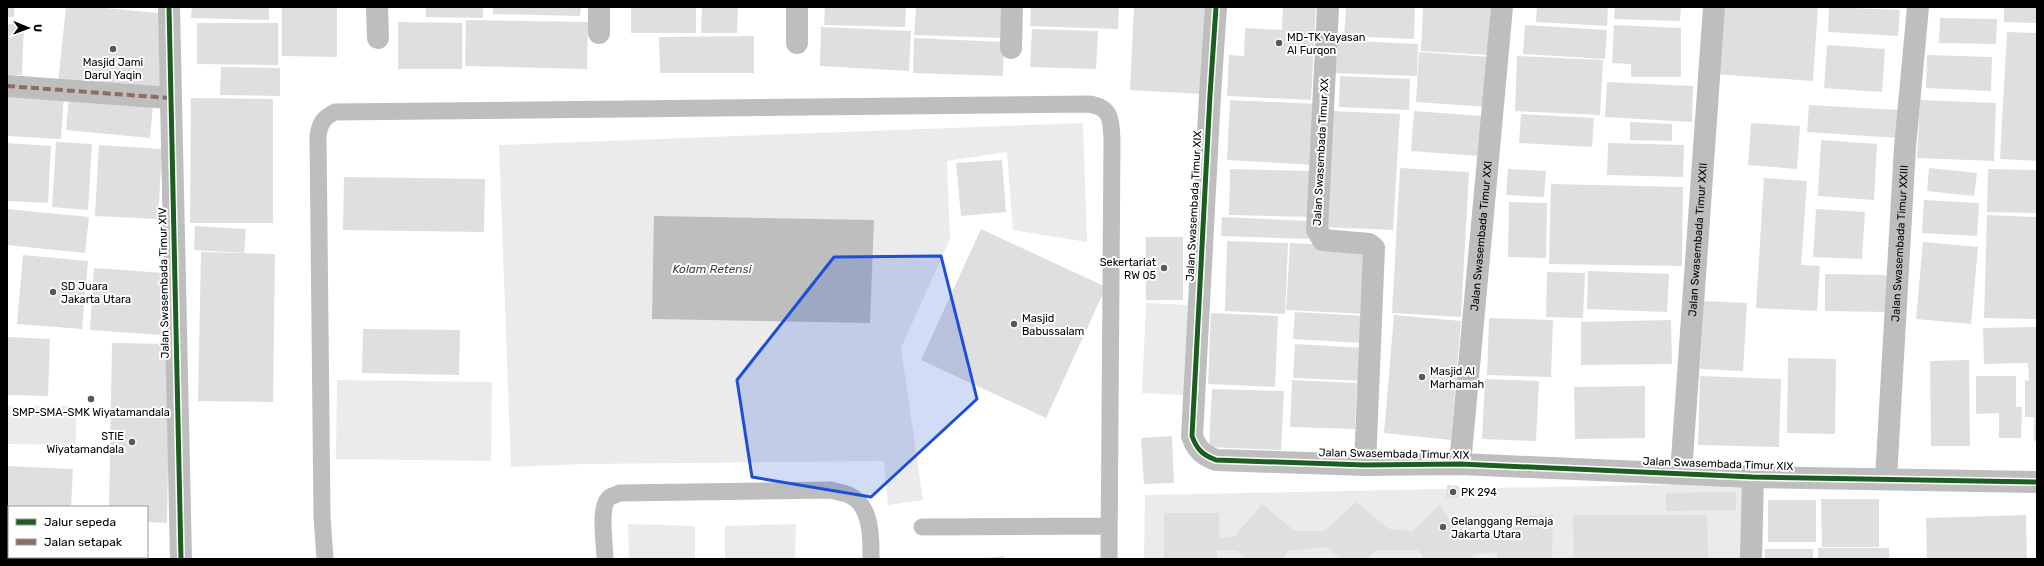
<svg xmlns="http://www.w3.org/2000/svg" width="2044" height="566" font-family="Rubik,sans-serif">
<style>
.green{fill:#ebebeb}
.water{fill:#bebebe}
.building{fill:#dfdfdf}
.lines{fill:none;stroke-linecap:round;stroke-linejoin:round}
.service{stroke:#bebebe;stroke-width:17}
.minor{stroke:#bebebe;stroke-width:22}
.quiet{stroke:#8d6e63;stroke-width:4;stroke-dasharray:8 4;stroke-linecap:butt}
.cycleway-casing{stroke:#fff;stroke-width:8}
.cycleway{stroke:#1b5e20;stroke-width:5}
.marked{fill:#1d4ed8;fill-opacity:0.2;stroke:#1d4ed8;stroke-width:3;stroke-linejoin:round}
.poi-dot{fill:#595959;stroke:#fff;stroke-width:1.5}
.labels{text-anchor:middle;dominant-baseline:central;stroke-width:4;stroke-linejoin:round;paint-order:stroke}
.poi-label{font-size:11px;fill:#000;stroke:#fff;text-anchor:start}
.street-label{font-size:11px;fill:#000;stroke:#fff}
.water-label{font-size:12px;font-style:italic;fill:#434343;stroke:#fff}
</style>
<rect width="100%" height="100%" fill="#fff"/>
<!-- green -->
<path class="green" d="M1083 123 1087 242 1013 230 1007 152 947 161 950 239 901 348 923 500 888 505 884 461 582 464 511 467 499 145Z
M1146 303 1188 305 1183 395 1142 393Z
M337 380 492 382 491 461 336 459Z
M7 406H76V445L7 444Z
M1742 483 1741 559H1144L1145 495Z
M628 524 695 526V559H629Z
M796 524 795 559H725V526Z"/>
<!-- water -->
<path class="water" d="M654 216 874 220 870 323 652 319Z"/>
<!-- building -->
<path class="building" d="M7 7H14V17H7Z
M66 7H94L168 14 161 93 58 83Z
M192 7H269V20L191 18Z
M282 7H337V57L282 56Z
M426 7H483V18L426 17Z
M493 7H581L580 16 493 14Z
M631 7H696V33H631Z
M702 7H738L737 33H701Z
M825 7H906L905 27 824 25Z
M916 7H1003L1002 38 914 35Z
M1031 7H1119L1118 29 1030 26Z
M1134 7H1208L1203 94 1130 90Z
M1283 7H1316L1311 100 1227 96 1229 55 1244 56 1245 28 1282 30Z
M1346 7H1415L1414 39 1344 36Z
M1423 7H1493L1490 55 1421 51Z
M1537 7H1608L1607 26 1536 22Z
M1615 7H1681L1680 21 1614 19Z
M1719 7H1818L1813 81 1714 74Z
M1829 7 1900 10 1898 36 1828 32Z
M2004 7H2037V23L2004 22Z
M1940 18 1997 19 1996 44 1939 43Z
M466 20 588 22 587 69 465 66Z
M398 22 462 23V69H398Z
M197 23H278V65L197 64Z
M7 24H24L22 75H7Z
M1525 25 1607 30 1605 59 1523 54Z
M1614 25 1681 28V77H1631V64L1612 63Z
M821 27 911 31 909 71 820 66Z
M1032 29 1098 31 1096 69 1030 67Z
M2007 32 2037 33V161L2000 159Z
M754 36V73H660L659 37Z
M914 38 1004 42 1003 76 913 73Z
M1334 40 1418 44 1417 76 1333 73Z
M1827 45 1885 49 1882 92 1824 88Z
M1419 52 1491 57 1487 107 1416 102Z
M1927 55 1992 57 1991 91 1926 88Z
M1517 56 1603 60 1600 115 1515 111Z
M221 67 280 68V96L220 95Z
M1340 76 1410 79 1409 110 1339 107Z
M1607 82 1693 86 1692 122 1605 117Z
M7 92 64 95 61 139 7 136Z
M69 97 153 105 150 138 66 130Z
M191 98 273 99V223H190Z
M1230 100 1318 104 1315 165 1227 160Z
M1920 100 1996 103 1994 161 1917 158Z
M1809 105 1900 110 1898 138 1807 132Z
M1331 111 1400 114 1393 230 1325 227Z
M1414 111 1482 116 1479 156 1411 151Z
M1521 114 1594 118 1592 147 1519 143Z
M1630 122 1672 124V141L1630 140Z
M1751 123 1800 126 1797 169 1748 165Z
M1821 140 1877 144 1874 200 1818 196Z
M56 142 92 144 88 210 52 207Z
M7 143 51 146 48 203 7 201Z
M1608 143 1684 145 1683 177 1607 175Z
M99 145 162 149 158 219 95 216Z
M1002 160 1006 212 961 216 956 163Z
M1400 168 1469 172 1461 317 1392 313Z
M1929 168 1977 173 1974 196 1927 191Z
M1230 169 1311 171 1310 217 1229 215Z
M1508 169 1546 171 1544 197 1506 195Z
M1988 169 2037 170V213L1987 212Z
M344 177 485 179 484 232 343 230Z
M1764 178 1807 181 1801 265 1820 266 1817 311 1756 308Z
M1551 184 1683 187 1682 266 1549 264Z
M1924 200 1979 203 1977 236 1922 233Z
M1509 202 1547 203 1546 258 1508 257Z
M7 209 89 217 85 253 7 245Z
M1816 209 1865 212 1862 259 1813 257Z
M1987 215 2037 217V319L1984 318Z
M1222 217 1309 221 1308 239 1221 236Z
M195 226 246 229 244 253 194 250Z
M981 229 1106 287 1046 418 921 360Z
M1146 237H1183V300H1146Z
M1227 241 1288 243 1285 314 1225 311Z
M1923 242 1978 247 1971 324 1916 319Z
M1290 243 1369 247 1366 314 1286 310Z
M201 252 275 254 273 402 198 401Z
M23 255 88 261 82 329 17 324Z
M94 268 165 273 161 335 90 330Z
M1588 271 1669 274 1667 312 1587 309Z
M1547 272 1585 273 1583 318 1546 317Z
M1825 274 1887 275V312L1825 311Z
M1704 301 1747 303 1743 371 1700 369Z
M1295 312 1365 316 1363 343 1293 339Z
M1211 313 1278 316 1275 387 1208 384Z
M1394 315 1461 321 1451 440 1384 433Z
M1489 318 1553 320 1551 377 1487 375Z
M1671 320 1672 364 1581 365V322Z
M2037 327V441H2034V417H2025V380L2029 381 2028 363 1984 364 1983 328Z
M363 329 460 330 459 375 362 373Z
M7 337 50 339 48 396 7 395Z
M112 343 170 344 167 523 147 522V507H109Z
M1295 344 1365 348 1364 381 1293 378Z
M1788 358 1836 359 1835 434 1787 433Z
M1969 360 1970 446H1931L1930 361Z
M1700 376 1781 379 1779 447 1698 445Z
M1976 376H2016V407H2022L2021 438H1999V413L1976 414Z
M1485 379 1539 381 1536 441 1482 439Z
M1292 380 1357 383 1355 429 1290 427Z
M1645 386V438L1575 439 1574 387Z
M1212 389 1284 391 1281 450 1209 447Z
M1172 436 1174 483 1144 484 1141 438Z
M7 466 73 469 71 507H9V528H7Z
M1447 485 1459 486V498H1446Z
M1736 492V510L1666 511V493Z
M1821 499H1879V547H1822Z
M1768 500H1816V542H1768Z
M1356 502 1389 529 1413 531 1439 505 1459 532 1490 533 1518 516 1553 515 1552 559H1497V552L1476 554 1468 559H1425L1417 550H1377L1366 559H1341L1327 547 1288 551 1282 559H1247L1237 551 1217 550V559H1164V513H1219V538L1235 536 1262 504 1295 531H1325Z
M1573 515H1707L1708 559H1574Z
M2026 515 2027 559H1927L1926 518Z
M1818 548H1889V559H1818Z
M1765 549H1813V559H1765Z
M1004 556V559H988V558Z"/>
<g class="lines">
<!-- service -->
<path class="service" d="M922 527 1108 526
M325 559 322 516 318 136C320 123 323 118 335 112L1089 104C1112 107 1111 121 1112 140L1109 559
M605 559C605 545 598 505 610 497 613 495 617 495 619 493L831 490C837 492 844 493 849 495 872 505 871 538 871 559"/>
<!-- minor -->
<g class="minor">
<path d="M169 7 181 559"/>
<path d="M377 7 378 38"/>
<path d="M1216 7 1210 95 1192 436C1197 450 1203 455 1216 460L1365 465 1460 464 1753 477 2037 482"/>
<path d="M1328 7 1317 230 1323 240 1369 244 1374 248 1365 465"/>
<path d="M599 33V7"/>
<path d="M797 43V7"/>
<path d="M1011 48 1012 7"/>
<path d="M7 86 170 98"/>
<path id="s1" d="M1460 464 1502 7"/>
<path id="s2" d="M1681 473 1714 7"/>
<path id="s3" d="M1886 479 1905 147 1918 7"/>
<path d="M1751 559 1753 477"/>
</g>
<!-- quiet -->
<path class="quiet" d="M7 86 170 98"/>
<!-- cycleway casing -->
<g class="cycleway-casing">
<path id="cycleway" d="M169 7 181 559
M1216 7 1210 95 1192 436C1197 450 1203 455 1216 460L1365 465 1460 464 1753 477 2037 482"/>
</g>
<!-- cycleway -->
<use href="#cycleway" class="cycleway"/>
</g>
<!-- marked area -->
<path class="marked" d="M941 256 977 399 871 497 752 477 737 380 834 257Z"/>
<!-- markers -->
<g class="poi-dot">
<circle cx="1279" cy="43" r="4"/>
<circle cx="113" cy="49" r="4"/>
<circle cx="1164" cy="268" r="4"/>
<circle cx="53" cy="292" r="4"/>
<circle cx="1014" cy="324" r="4"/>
<circle cx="1422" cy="377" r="4"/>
<circle cx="91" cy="399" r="4"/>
<circle cx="132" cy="442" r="4"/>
<circle cx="1453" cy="492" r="4"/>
<circle cx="1443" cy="527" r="4"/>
</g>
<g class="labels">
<!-- poi labels -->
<g class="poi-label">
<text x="1287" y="37">MD-TK Yayasan<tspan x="1287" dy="13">Al Furqon</tspan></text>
<text x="113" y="62" text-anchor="middle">Masjid Jami<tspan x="113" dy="13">Darul Yaqin</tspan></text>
<text x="1156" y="262" text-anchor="end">Sekertariat<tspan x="1156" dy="13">RW 05</tspan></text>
<text x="61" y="286">SD Juara<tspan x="61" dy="13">Jakarta Utara</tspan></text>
<text x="1022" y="318">Masjid<tspan x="1022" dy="13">Babussalam</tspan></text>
<text x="1430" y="371">Masjid Al<tspan x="1430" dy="13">Marhamah</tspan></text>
<text x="91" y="412" text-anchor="middle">SMP-SMA-SMK Wiyatamandala</text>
<text x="124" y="436" text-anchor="end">STIE<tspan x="124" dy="13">Wiyatamandala</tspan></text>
<text x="1461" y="492">PK 294</text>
<text x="1451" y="521">Gelanggang Remaja<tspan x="1451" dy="13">Jakarta Utara</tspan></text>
</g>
<!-- street labels -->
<g class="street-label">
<text transform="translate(1321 152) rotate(-87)">Jalan Swasembada Timur XX</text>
<text transform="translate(1194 206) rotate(-87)">Jalan Swasembada Timur XIX</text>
<text stroke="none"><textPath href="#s1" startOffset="229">Jalan Swasembada Timur XXI</textPath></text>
<text stroke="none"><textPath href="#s2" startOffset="234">Jalan Swasembada Timur XXII</textPath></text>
<text stroke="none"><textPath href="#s3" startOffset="236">Jalan Swasembada Timur XXIII</textPath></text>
<text transform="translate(164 283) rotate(-91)">Jalan Swasembada Timur XIV</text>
<text transform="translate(1394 454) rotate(1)">Jalan Swasembada Timur XIX</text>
<text transform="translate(1718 464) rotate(2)">Jalan Swasembada Timur XIX</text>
</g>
<!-- water labels -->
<g class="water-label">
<text x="712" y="269">Kolam Retensi</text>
</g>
</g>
<!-- border -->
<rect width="2044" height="566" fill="none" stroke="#000000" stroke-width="16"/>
<!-- legend -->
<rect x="8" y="506" width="140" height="52" fill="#ffffff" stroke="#999999"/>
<rect x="16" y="519" width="20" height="6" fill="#1b5e20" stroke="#999999"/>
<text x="44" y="526" font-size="12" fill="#000000">Jalur sepeda</text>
<rect x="16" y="539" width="20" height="6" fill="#8d6e63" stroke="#999999"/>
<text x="44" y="546" font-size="12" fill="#000000">Jalan setapak</text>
<!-- north arrow -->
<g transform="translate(28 28) rotate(91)" stroke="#ffffff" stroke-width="3" paint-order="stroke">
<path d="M0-3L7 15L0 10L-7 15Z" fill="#000000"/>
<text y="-6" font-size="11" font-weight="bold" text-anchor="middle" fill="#000000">U</text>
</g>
</svg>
